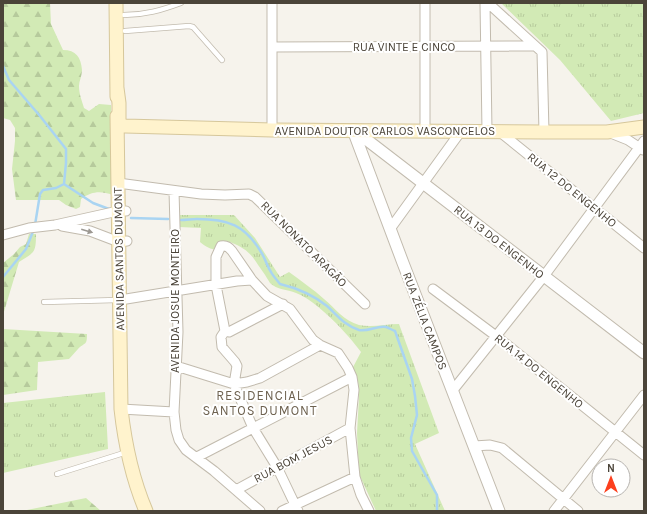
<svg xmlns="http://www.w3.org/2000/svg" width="647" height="514" font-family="Karla,sans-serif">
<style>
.grass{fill:url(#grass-tufts)}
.forest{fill:url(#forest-firs)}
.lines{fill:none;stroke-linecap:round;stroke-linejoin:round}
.stream{stroke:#a9d4f2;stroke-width:2.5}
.service-casing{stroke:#c2bbae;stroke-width:6}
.minor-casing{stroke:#c2bbae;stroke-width:11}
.tertiary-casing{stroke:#c2bbae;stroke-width:13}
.secondary-casing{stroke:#d6c79b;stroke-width:15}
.service{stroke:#fff;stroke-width:4.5}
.minor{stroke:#fff;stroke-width:9}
.tertiary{stroke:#fff;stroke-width:11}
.secondary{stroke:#fff3cd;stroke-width:13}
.oneway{fill:#9c9892}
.labels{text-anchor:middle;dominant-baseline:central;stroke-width:4;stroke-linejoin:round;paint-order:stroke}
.street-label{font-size:12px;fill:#4b4439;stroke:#fff}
.neighbourhood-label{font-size:13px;letter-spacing:1px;fill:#6e6250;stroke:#fff}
</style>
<defs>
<pattern id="grass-tufts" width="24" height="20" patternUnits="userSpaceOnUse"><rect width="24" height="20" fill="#d2eab5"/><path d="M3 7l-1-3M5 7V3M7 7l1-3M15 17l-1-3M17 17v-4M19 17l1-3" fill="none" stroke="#b6ca9c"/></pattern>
<pattern id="forest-firs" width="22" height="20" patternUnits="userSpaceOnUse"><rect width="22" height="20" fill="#d2eab5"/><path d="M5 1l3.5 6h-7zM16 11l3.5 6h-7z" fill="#b6ca9c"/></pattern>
</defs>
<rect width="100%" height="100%" fill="#f6f3ec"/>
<!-- grass -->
<path class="grass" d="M501 3H644V113L611 121 560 60Z
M179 215H234L255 238 280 277 289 272C301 281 313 289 324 299 335 308 344 321 359 325 372 328 386 324 399 324L439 433 415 444 445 511H376L359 474 357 433 359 397 358 381 352 369 361 352C348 334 317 301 296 293 287 289 277 290 270 283 268 280 266 276 263 272 252 256 250 250 230 242 220 253 211 251 200 242L201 228 179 227Z
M105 392 108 449 3 473V403Z"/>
<!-- forest -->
<path class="forest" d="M3 3H50L51 24 63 50C76 50 81 57 82 70 82 76 79 81 79 86 79 94 82 101 84 108L89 111 99 104 111 105 113 195C100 191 93 191 81 199L80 207 76 209 66 205 59 200H16L12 169 15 141V128L10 120 3 118Z
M29 234H36C36 254 34 252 19 262L3 315V263L14 254 20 247 26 244Z
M3 329 87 334C87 346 85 342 78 349 75 352 72 356 69 359L38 362 37 390 3 395Z
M86 498 101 511H22Z"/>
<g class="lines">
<!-- stream -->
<path class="stream" d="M3 66 9 80 40 116 66 149V163L64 184 56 188 43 190 40 194 35 225
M64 184 93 203 109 209
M131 218 168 219
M181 220C186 220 192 219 197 219 228 219 245 225 261 252 265 258 267 266 271 272 273 276 277 280 280 284 297 288 313 295 327 306 337 315 345 326 359 330 368 332 378 325 386 327 389 328 392 330 395 331L412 379 415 396 417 415 411 438 412 451 437 495V511
M3 277 26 249 34 229"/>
<!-- service casing -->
<g class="service-casing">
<path id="service" d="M124 15C145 15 162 10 181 3
M125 31 189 26 193 27 222 60
M44 302 118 300
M57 474 127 452"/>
</g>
<!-- minor casing -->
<g class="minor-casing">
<path id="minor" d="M272 3V130
M425 3V131
M485 3 487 131
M488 3 542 52 544 132
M272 47 535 46
M500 132 644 248
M608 132 628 140 643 150
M118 183 201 194 225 195 249 194 255 197 365 304
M174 191 178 332 174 412 176 430 179 440 186 450 214 471 260 511
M62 226 90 231 119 242 127 241
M390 229 461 131
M3 235 29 228 55 225 118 211H126
M433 289 496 336 644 455
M120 300 237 281 252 280
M225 331 229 332 283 304
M176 366 234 384 247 382 260 378 320 345
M453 390 544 276 644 141
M121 409 174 412
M474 446 490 445 502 448 578 511
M197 457 352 377
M236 490 350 428
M282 511 355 477
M298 511 277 467 253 428 234 384 237 366 235 362 222 347 221 337 225 331 216 285V257L221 246C226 245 229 247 232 251L252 280 267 296 290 309 313 340 320 345 338 353 348 368 352 377 354 390 350 428 355 477 361 495 369 511
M554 511 644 395"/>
</g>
<!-- tertiary casing -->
<g class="tertiary-casing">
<path id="tertiary" d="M353 130 403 263 499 511
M354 130 644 353"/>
</g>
<!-- secondary casing -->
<g class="secondary-casing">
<path id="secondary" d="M116 3 117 97
M117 88 119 103V122L121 125 125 126 272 130 544 132H607L644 127
M117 116 121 409C125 445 132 478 146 511"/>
</g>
<!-- service -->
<use href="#service" class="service"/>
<!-- minor -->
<use href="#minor" class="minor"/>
<!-- tertiary -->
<use href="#tertiary" class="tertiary"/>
<!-- secondary -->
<use href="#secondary" class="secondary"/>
</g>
<!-- one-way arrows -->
<defs><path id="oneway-solid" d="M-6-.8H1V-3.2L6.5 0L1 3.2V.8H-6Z"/></defs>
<use class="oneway" href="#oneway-solid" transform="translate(87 231) rotate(16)"/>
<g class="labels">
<!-- street labels -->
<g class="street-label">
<text x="404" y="47">RUA VINTE E CINCO</text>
<text x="385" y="131">AVENIDA DOUTOR CARLOS VASCONCELOS</text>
<text transform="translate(572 190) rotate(39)">RUA 12 DO ENGENHO</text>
<text transform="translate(499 242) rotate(38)">RUA 13 DO ENGENHO</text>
<text transform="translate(304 244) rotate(45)">RUA NONATO ARAGÃO</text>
<text transform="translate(119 259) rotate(-91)">AVENIDA SANTOS DUMONT</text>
<text transform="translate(175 301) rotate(-90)">AVENIDA JOSUE MONTEIRO</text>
<text transform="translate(425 321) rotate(69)">RUA ZÉLIA CAMPOS</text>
<text transform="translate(539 371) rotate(39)">RUA 14 DO ENGENHO</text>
<text transform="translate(293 459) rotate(-28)">RUA BOM JESUS</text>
</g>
<!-- neighbourhood labels -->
<g class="neighbourhood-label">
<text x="260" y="395">RESIDENCIAL<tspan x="260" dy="15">SANTOS DUMONT</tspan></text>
</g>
</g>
<!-- border -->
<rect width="647" height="514" fill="none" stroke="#4b4439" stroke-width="8"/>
<!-- north arrow -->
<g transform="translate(611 478)"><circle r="19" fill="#ffffff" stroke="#b7b4b0"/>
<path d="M0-3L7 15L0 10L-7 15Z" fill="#fc3f1d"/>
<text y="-6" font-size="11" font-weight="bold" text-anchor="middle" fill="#4b4439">N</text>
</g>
</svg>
